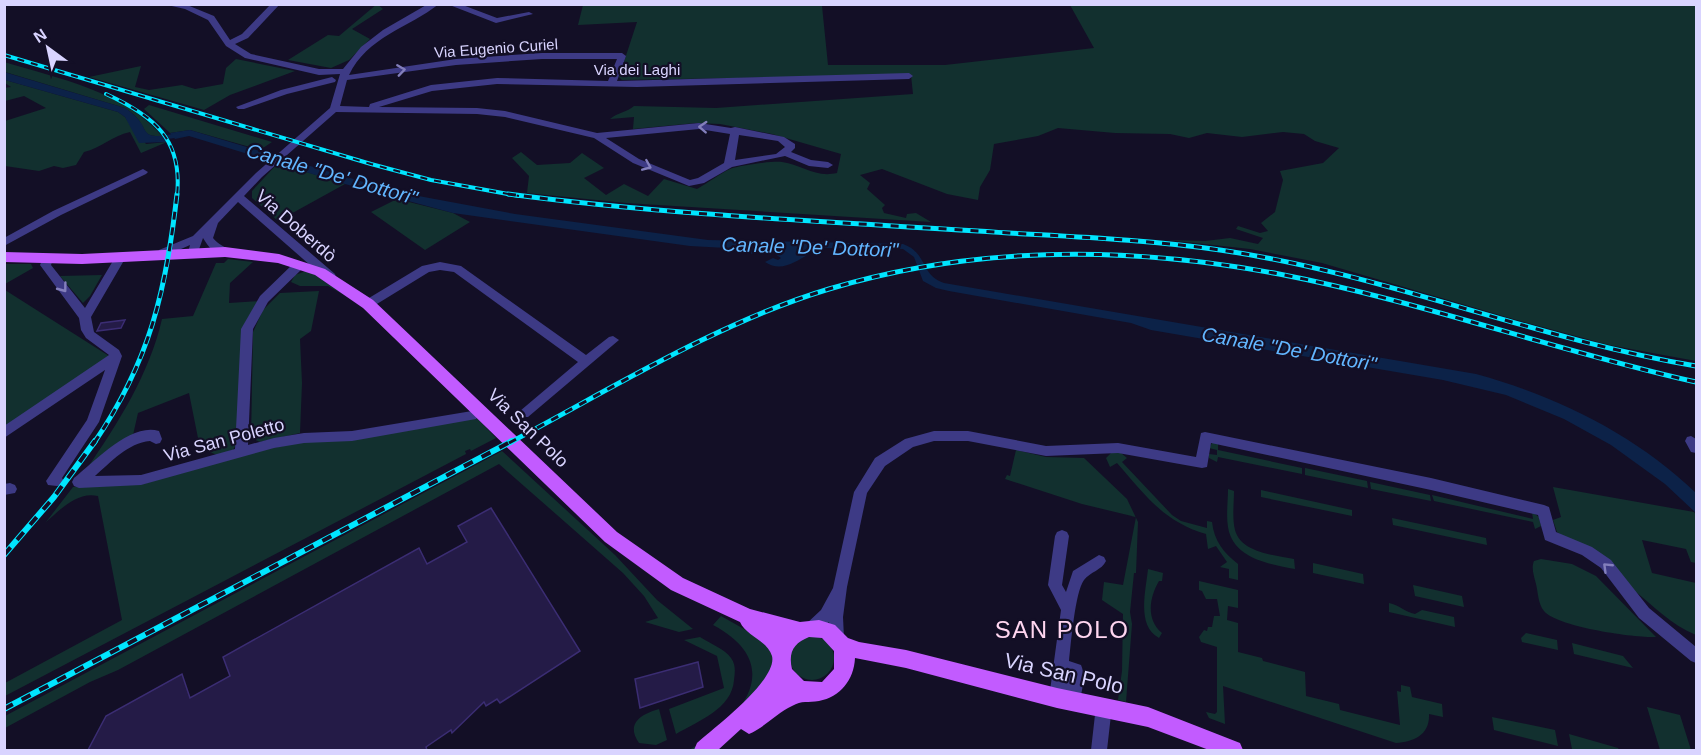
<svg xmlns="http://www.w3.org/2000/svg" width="1701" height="755" font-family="Arial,sans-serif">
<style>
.green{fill:#12302f}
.water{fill:#0c2248}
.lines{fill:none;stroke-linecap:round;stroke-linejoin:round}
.canal{fill:#0c2248;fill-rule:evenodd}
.building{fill:#241b47;stroke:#3b2d73;stroke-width:1.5}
.minor{fill:#3d3a85;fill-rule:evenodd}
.major{fill:#c25bff;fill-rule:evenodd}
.rail-far2-casing{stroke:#00e5ff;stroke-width:4}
.rail-far1-casing{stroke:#00e5ff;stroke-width:5}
.rail-casing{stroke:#00e5ff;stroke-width:6}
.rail-far2{stroke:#130f26;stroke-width:2;stroke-dasharray:7;stroke-linecap:butt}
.rail-far1{stroke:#130f26;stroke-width:3;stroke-dasharray:8;stroke-linecap:butt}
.rail{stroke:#130f26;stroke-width:4;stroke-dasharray:10;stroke-linecap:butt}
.oneway{stroke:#837fbc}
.labels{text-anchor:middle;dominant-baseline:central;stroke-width:4.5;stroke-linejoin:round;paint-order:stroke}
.far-street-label{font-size:15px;fill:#d9d4ff;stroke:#130f26}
.street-label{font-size:18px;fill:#d9d4ff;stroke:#130f26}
.water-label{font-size:20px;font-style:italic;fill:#62b6ff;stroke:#130f26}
.near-street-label{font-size:21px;fill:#d9d4ff;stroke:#130f26}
.near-neighbourhood-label{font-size:24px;letter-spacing:1.5px;fill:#ffd6f0;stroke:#130f26}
</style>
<rect width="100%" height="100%" fill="#130f26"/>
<!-- green -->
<path class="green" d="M377 4 383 9 352 29 370 39 349 60 331 68 288 60 328 35 339 36Z
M583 5H826L822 6 828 65H945L1094 48 1070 5H1696V361L1609 345 1513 319 1322 263 1250 249 1167 240 1205 241 1230 238 1258 244 1263 238 1236 229 1238 226 1260 233 1268 231 1261 223 1275 212 1283 180 1280 171 1323 163 1339 148 1315 141 1304 134 1283 132 1242 137 1207 133 1189 138 1170 134 1115 133 1058 128 1038 136 994 144 990 170 980 187 978 200 947 194 882 169 860 175 870 183 867 189 885 205 882 208 884 213 906 218 907 214 916 213 931 222 626 203 527 193 529 176 512 158 521 152 537 165 570 163 582 153 604 168 584 178 606 195 624 184 648 196 664 179 697 189C708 183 719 174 730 169 740 165 772 161 782 162 803 165 815 178 837 173L841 154 772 134 720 124 696 123 633 129 634 117 610 119C618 112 626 113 634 106L716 108 913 94 911 75 622 80 619 77 637 22 578 25Z
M236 59 295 71 230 95 204 110 89 77 141 66 135 87 149 90 182 85 195 89 223 84 226 68Z
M4 62C58 78 125 92 162 136 142 137 148 131 137 118 134 114 129 111 125 108L5 72Z
M5 80 118 112 125 117 146 144 167 142 141 153 130 132C112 136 101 148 84 152L76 165 63 168 54 166 39 171 5 166V121L46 108 24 96 5 101 4 88 11 87 5 83Z
M149 105 272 142 260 150 190 130 170 133 144 109Z
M278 163 345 184 278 221 252 198V191Z
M397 199 453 213 470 222 425 250 371 212Z
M228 259 253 262 230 283 229 303 260 301 247 319 238 441 233 450 217 455 200 448 189 393 138 413 133 435 86 470C118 423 149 375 162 319L193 316 216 263H224Z
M5 264H31L33 268 5 284Z
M306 271 312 273 344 295 328 286H300L291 282 295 275Z
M102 275 90 296 83 303 60 276Z
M5 290 109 356 5 428Z
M319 291 311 331 300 339 302 383 300 433 260 442 251 438 253 332 263 310 280 293Z
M477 418 496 438 471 451 470 449 465 451 466 454 5 696V683L122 620 98 496C77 491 60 510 46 522L73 487 143 484 244 454 301 442Z
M1212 443H1218V450L1302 468V474L1218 457 1217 462 1209 458V454L1217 455V450L1209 448Z
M1016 450 1046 457 1084 458 1127 499 1138 522 1136 573H1134L1130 612 1132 624 1126 702 1118 700 1122 671 1123 614 1102 600 1104 582 1123 585 1136 517 1082 504 1005 479 1007 475 1010 476Z
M502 451 615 555 657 600 693 629 679 632 645 622 658 618 644 596 623 573 499 464 118 670 90 682 5 728V716Z
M1112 452 1121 453 1127 458 1122 462 1172 515 1181 521 1207 528V521L1212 522C1214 541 1224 553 1238 564V580L1229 578V569L1220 567 1227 562 1216 546 1208 549 1206 534C1164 522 1145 495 1117 463L1110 467 1106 458Z
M1305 468 1367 481 1368 488 1305 475Z
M1370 482 1430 495 1431 501 1371 489Z
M1553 487 1694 512 1696 515V563L1691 562 1686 549 1642 540 1652 573 1696 583V635C1671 625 1654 606 1631 588 1607 569 1582 550 1557 532L1553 520 1561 517Z
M1228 489 1234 491C1234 503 1232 518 1235 530 1241 553 1275 555 1294 559L1295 569C1270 564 1233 559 1228 527 1226 515 1228 502 1228 489Z
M1261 490 1352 510V516L1261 497Z
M1432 495 1533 519 1532 512 1539 517 1541 526 1535 529 1533 522 1434 501Z
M1392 518 1486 538 1487 545 1393 525Z
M1541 559 1572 564 1596 576 1656 637C1635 638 1557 627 1544 611 1538 604 1538 592 1536 584 1534 576 1531 568 1534 561Z
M1313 563 1363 574 1364 584 1313 573Z
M1148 569 1163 573 1162 581H1159C1149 598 1146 620 1162 633L1159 638C1136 626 1146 590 1148 569Z
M1199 581 1238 590V608L1228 606 1227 620 1238 623V652L1262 658 1263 661 1305 672 1306 696 1339 704 1340 710 1400 725 1397 691 1401 692V685L1410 687 1412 697 1442 704 1443 717 1429 714C1430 735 1414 742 1396 743L1223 686 1225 724 1209 718 1206 712 1215 714 1217 712V647L1201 642 1199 637 1204 630 1207 631 1208 627H1212L1214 616H1220L1217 599H1206L1202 591 1199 590Z
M1413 585 1462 596 1464 607 1415 596Z
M1389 603C1399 605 1405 612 1415 614L1422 610 1454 617 1455 627 1389 612Z
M721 616 767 642 774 657 771 676 715 738 700 750H689C742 720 788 665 713 625Z
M1526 633 1557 640 1558 650 1522 642 1521 638Z
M790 658a22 22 0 1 1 44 0a22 22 0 1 1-44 0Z
M700 637C709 643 725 649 731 658 736 665 735 672 734 680 732 709 698 721 676 734L669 709 724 688 717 656 684 640Z
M1572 643 1623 656 1633 668 1574 654Z
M1647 707 1680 715 1691 750H1660Z
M659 709 667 740 656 745 639 743C625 723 642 714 659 709Z
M1492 717 1555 730 1558 746 1494 730Z
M1569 734 1618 748 1619 750 1572 749Z"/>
<!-- water -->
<path class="water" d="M4 72 125 108C129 111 134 114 137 118 148 130 142 137 162 136L167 142 139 143 125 117 118 112 5 80Z
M190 130 397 192 515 214 708 240 903 244C928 253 920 275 944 283L1476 374C1557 396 1636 435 1696 493V513L1665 484 1611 445 1564 419 1506 395 1443 380 1151 330 1131 323 949 291 936 288 923 281 914 257 903 249 822 248C804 253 786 276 765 262L773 258 778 260 781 258 772 252 769 255 757 252 752 254 745 249 690 246 453 213 345 184 189 136 175 139 170 133Z"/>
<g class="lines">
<!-- canal -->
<path class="canal" d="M184 132 188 134 187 136 149 142 145 140 149 138Z"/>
</g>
<!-- building -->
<path class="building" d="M125 320 121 328 97 331 101 323Z
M491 508 580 651 500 703 497 699 486 706 484 702 452 733 451 730 426 747 427 750H88L106 716 182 674 190 698 230 676 223 657 419 548 427 564 467 542 458 526Z
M698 662 703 687 640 708 635 679Z"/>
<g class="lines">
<!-- minor -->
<path class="minor" d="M163 4 187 5 214 16 230 40 242 34 271 4H280L248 38 235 44 251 54 319 69H343L361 47 383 30 428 4H439C408 28 367 37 349 75L456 59 542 53H622L626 56 617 81 909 73 913 76 909 79 637 87 497 84 432 91 379 107 477 108 505 111 597 133 699 123 731 128 735 127 784 137 795 144V148L791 152 811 160 828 162 833 165 828 168 809 166 785 156 732 167 704 183 689 186 633 163 594 138 505 117 477 114 336 112 262 177 244 196 335 274 336 277 331 281 327 280 238 202 218 223 213 238C218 245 226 246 230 252L229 255C216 257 209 248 203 238L197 255H189L188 252 190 245 163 257 158 253 159 250 193 236 256 173 330 108 340 74 319 75 245 58 226 46 208 20 185 9ZM542 59H617L608 81 497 78 431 85 370 104 369 107 340 106 347 80 456 65ZM699 129 730 134 724 163 698 178 690 180 639 159 606 138ZM739 135 778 141 785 147 776 154 735 160Z
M447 4H460L497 18 529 12 533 14 496 23Z
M332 77 336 80 335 82 287 94 244 109H238L236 107 281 90Z
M143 169 148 172 146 174 61 215 4 246V238L53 211Z
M121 253 126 257 91 317 94 332 119 350 122 356 99 422 62 478 64 481 62 485 57 486 48 485 46 481 87 420 105 370 4 438V426L109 355 86 338 81 330 79 318 40 265 44 256H52L53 259 51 265 85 308 117 254Z
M299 261 304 265 303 268 268 302 253 329 248 445 274 438 304 433 352 431 472 411 476 413 478 416 476 419 352 441 304 443 274 448 141 485 79 488 74 486 72 482 74 478C94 462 131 422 159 431L162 439 160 443 156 444 150 441C128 443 111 462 95 476L141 475 235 449 241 329 260 296 295 262Z
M440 262 461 266 586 355 609 337 613 336 619 340 528 417H520L518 414 520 411 578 362 454 272 440 270 429 272 372 307H364L362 304 364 301 422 266Z
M934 431H968L1046 446 1118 443 1196 457 1201 433 1205 432 1431 478 1544 505 1549 507 1556 532 1592 547 1611 560 1649 608 1696 647V663L1691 661 1639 618 1601 568 1582 555 1545 540 1538 515 1431 490 1211 443 1207 467 1202 468 1118 453 1046 456 968 441H934L913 447 885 466 867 493 847 587 843 617 844 638 842 643 837 645 832 643 829 622 816 634 811 636 806 634 804 629 806 624 821 610 833 588 854 492 875 458 905 439Z
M1691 436 1696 439V453L1691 452 1685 441 1687 437Z
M10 483 15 485 17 489 15 493 4 495V484Z
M1062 530 1067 532 1069 536 1062 585 1066 592 1073 571 1099 555 1104 557 1106 561C1102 570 1090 572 1084 580 1075 592 1071 644 1069 661L1081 665C1086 675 1082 696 1077 706L1072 709 1067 706 1065 698 1062 703 1057 706 1052 703 1049 698 1061 610 1048 585 1055 536 1057 532Z
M1104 698 1110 701 1112 706 1107 750H1091L1096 706 1098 701Z"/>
<!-- major -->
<path class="major" d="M225 247 279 254 325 269 373 300 617 532 683 578 750 609 800 622 819 620 835 625 848 638 859 642 906 650 1057 688 1148 707 1240 743 1243 750H1209L1148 727 1057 708 906 668 855 658C854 680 840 697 819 701 808 703 802 700 792 706 777 713 765 727 749 734L741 729 718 750H694L697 743C714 728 778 680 772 656 767 640 746 636 740 622L671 590 605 542 363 308 315 275 278 263 225 257 82 264 4 262V252L82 254ZM809 637 822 638 834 651V669L822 682 804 681 792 669C788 652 794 643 809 637Z"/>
<!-- rail-far2 casing -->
<g class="rail-far2-casing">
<path id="rail-far2" d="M4 55 371 164 431 180 519 196
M106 94C154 116 183 139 177 196"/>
</g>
<!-- rail-far1 casing -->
<g class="rail-far1-casing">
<path id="rail-far1" d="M508 194C674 216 842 222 1009 233 1079 237 1150 240 1220 250 1382 273 1534 339 1696 366
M94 443C150 361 166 291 177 194
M509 443C611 389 719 322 829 289 976 245 1129 246 1279 274 1420 301 1556 351 1696 382"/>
</g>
<!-- rail casing -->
<g class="rail-casing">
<path id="rail" d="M4 555 54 497 95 441
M4 709 512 441"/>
</g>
<!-- rail-far2 -->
<use href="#rail-far2" class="rail-far2"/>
<!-- rail-far1 -->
<use href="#rail-far1" class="rail-far1"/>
<!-- rail -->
<use href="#rail" class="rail"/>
</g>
<!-- one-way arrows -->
<defs><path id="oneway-chevron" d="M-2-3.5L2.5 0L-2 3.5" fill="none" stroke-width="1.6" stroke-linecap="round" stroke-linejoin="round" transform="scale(1.5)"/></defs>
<g class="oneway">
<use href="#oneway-chevron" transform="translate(401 70) rotate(-8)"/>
<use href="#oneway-chevron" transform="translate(703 127) rotate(-177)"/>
<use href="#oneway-chevron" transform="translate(647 166) rotate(23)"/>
<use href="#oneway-chevron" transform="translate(63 288) rotate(53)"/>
<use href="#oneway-chevron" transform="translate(1607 567) rotate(-136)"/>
</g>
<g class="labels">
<!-- far-street labels -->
<g class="far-street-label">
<text transform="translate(496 48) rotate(-4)">Via Eugenio Curiel</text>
<text x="637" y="69">Via dei Laghi</text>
</g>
<!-- street labels -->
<g class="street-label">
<text transform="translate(296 226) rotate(41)">Via Doberdò</text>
<text transform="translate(528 428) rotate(44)">Via San Polo</text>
<text transform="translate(224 440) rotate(-15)">Via San Poletto</text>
</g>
<!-- water labels -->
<g class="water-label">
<text transform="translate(332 174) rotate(16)">Canale "De' Dottori"</text>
<text transform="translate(810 247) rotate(2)">Canale "De' Dottori"</text>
<text transform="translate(1289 349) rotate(10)">Canale "De' Dottori"</text>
</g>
<!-- near-street labels -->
<g class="near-street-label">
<text transform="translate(1064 673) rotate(13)">Via San Polo</text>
</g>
<!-- near-neighbourhood labels -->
<g class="near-neighbourhood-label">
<text x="1062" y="629">SAN POLO</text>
</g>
</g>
<!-- border -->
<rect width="1701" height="755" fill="none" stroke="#d9d4ff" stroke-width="12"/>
<!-- north arrow -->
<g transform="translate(48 48) rotate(327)" stroke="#130f26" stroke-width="4.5" paint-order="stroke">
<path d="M0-4.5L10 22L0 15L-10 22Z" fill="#d9d4ff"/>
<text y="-9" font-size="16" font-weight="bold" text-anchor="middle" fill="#d9d4ff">N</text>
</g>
</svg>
